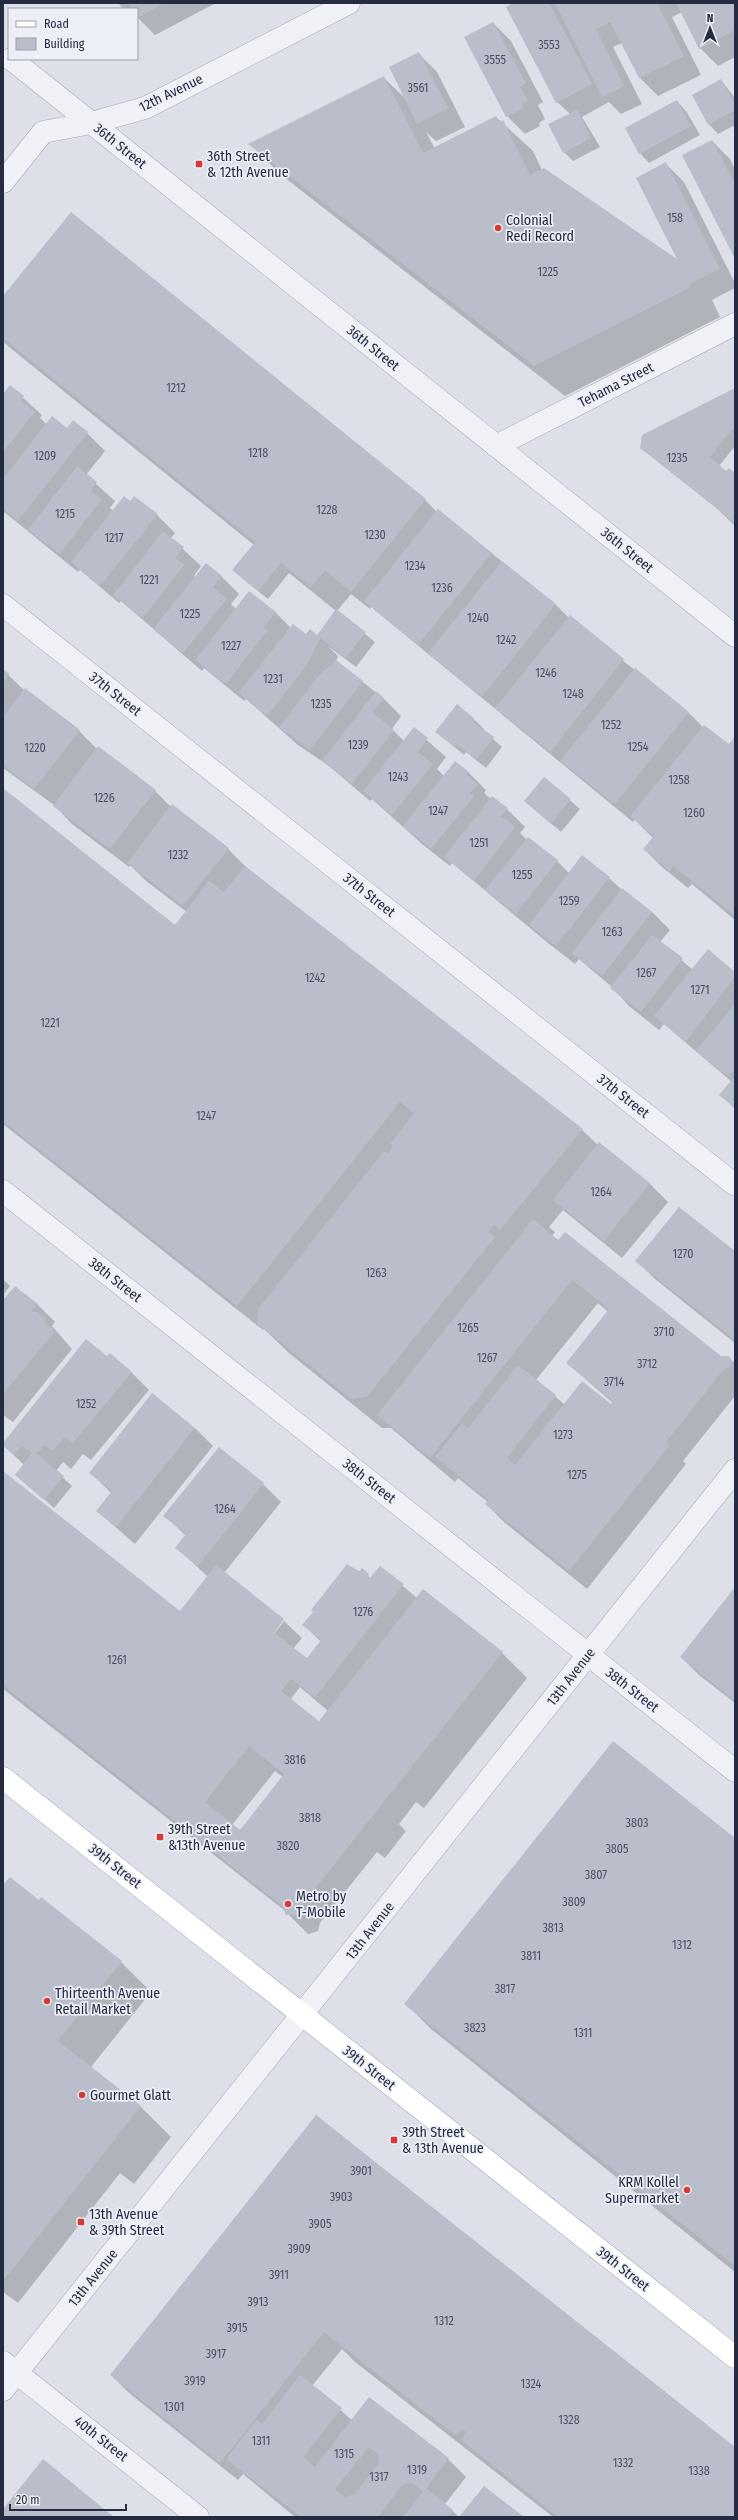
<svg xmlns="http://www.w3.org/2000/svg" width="738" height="2520" font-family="'Fira Sans Condensed',sans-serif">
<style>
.shadow{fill:#0003;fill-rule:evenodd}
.building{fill:#babecb;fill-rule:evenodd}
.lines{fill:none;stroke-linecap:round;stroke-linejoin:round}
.minor-casing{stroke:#a6aab6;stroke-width:23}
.major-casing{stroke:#9ca2b5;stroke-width:23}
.minor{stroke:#f0f1f6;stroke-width:22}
.major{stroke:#fff;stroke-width:22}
.poi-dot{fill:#d83937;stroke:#edeff6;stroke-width:1.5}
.labels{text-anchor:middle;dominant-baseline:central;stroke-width:3.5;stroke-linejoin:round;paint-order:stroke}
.number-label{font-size:12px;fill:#4a5063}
.street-label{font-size:14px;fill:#252b40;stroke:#edeff6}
.poi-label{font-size:14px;fill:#252b40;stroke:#edeff6;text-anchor:start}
</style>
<rect width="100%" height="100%" fill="#dde0e8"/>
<!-- shadow -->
<path class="shadow" d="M118 3H216L155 35 137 17V9H124Z
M515 3H554L557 6 556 3H735V57L718 66 700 48 682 12 672 17 701 75 658 96 640 78 622 43 613 47 642 104 621 114 609 102 582 117 600 147 573 161 564 152 570 114 557 102Z
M493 23 511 41 543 102 538 105 545 119 539 123 540 126 525 134 507 116Z
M419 54 437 72 465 127 436 141 426 132 435 149 496 117 533 151 542 170 680 263 666 164 684 182 735 283V288L712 300 720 317 565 396 280 174 250 144 383 77 405 98Z
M721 80 735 98V125L718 134 709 124 693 95Z
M677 101 686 111 700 135 649 163 640 153Z
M712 141 730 159 735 169V256Z
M3 298 425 500 437 512 439 511 556 605 569 618 688 712 703 727 734 749 735 738V920L692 884 688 888 662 867 644 849 653 838 635 820 633 822 371 607 370 609 351 594 337 611 375 642 356 667 328 646 338 656 336 661 383 698 401 716 392 729 404 741 414 729 446 757 437 769 444 776 468 772 486 790 484 793 491 799 507 809 525 827 520 833 527 840 557 861 569 873 609 878 622 890 652 912 670 930 660 942 693 970 735 973V1109L721 1095 732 1082 664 1024 659 1030 629 1006 612 987 579 959 575 964 548 943 452 863 450 866 422 844 372 799 370 801 329 766 298 745 246 699 244 701 204 668 202 671 121 601 119 603 80 570 78 572 3 511V395L10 386 42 415 40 418 47 425 87 433 105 451 86 475 115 501 110 508 113 511 157 515 175 533 171 538 201 566 194 576 195 577 221 576 239 594 231 604 236 609 275 612 291 628 306 635 317 636 336 611 289 573 268 599 243 579 234 570 254 545 9 347 3 341Z
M735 389V446L719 466 727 473 735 475V526L709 501 641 448Z
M3 670 25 691 79 731 97 749 155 791 171 807 228 849 246 867 582 1130 598 1145 599 1144 650 1184 668 1202 622 1258 563 1210 549 1227 555 1232 552 1236 721 1357H728L735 1363V1396L683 1461 686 1464 587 1589 504 1522 486 1504 488 1502 458 1478 455 1482 391 1428H382L289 1353 264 1329 263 1330 3 1124V789L175 926 187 912 146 881 130 865 129 867 72 824 54 805 3 768ZM598 1303 608 1312 567 1363 613 1403 611 1405H565L536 1380Z
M475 720 484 729 483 730 502 747 486 768 466 752 464 755 436 732Z
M544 778 580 809 561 832 525 801Z
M735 1252V1343L655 1279 637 1261Z
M3 1279 10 1286 3 1295Z
M3 1302 37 1304 55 1322 52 1326 72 1349 13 1422 3 1415Z
M107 1358 131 1372 149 1390 91 1460 83 1454 71 1469 63 1462 56 1471 72 1486 54 1508 16 1475 24 1465 3 1445Z
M195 1428 213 1446 135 1544 97 1511 111 1493 90 1472Z
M3 1472 184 1616 208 1577 177 1548 186 1536 165 1516 263 1484 281 1502 224 1573 246 1670 284 1621 302 1638 293 1649 307 1660 321 1642 304 1625 348 1565 371 1578 380 1567 417 1598 502 1653 527 1678 424 1808 416 1802 399 1824 406 1831 385 1858 377 1852 320 1923 318 1931 308 1934 284 1910 3 1689ZM300 1687 328 1711 319 1723 290 1700ZM275 1771 283 1777 240 1831 232 1825Z
M735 1589V1703L699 1675 681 1657Z
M735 1840V2272L431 2029 406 2004Z
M3 1887 39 1901 121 1962 151 1992 91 2067 141 2107 171 2137 134 2184 120 2173 18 2303 3 2292Z
M316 2116 735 2448V2517H553L355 2362 342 2349 312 2386 352 2420 448 2459 466 2477 445 2504 459 2517H295L243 2474 238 2480 129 2393 111 2375Z"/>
<!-- building -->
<path class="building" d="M129 3H164L137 18V9H132Z
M513 3H549L592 84 556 103 506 7Z
M555 3H657L684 56 639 78 610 22 596 29 624 86 602 97Z
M676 3H732L735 8V30L699 49Z
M493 22 526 83 520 87 528 101 521 105 523 108 506 117 464 37Z
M419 52 448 108 417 124 389 67Z
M384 76 423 153 496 116 499 122 503 120 530 175 544 168 677 259 636 178 666 162 720 269 690 284 691 287 534 366 248 144Z
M721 79 735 104V110L708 125 692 95Z
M677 100 691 126 639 154 625 128Z
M577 110 591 138 563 153 548 124Z
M712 140 735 184V259L682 155Z
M71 212 426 499 351 592 325 570 311 587 281 563 258 591 232 570 255 542 3 338V296Z
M10 385 24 396 21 401 35 412 3 452V394Z
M735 388V426L710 457 726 471 729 468 735 473V523L640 448 642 435Z
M52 416 67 428 73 420 88 432 18 521 3 509V479Z
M77 466 97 482 91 491 102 499 60 554 28 530Z
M124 496 130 501 134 496 158 514 100 586 71 562Z
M438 509 492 553 418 645 364 601Z
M163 531 184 547 175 558 184 565 143 618 113 595Z
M502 561 556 604 482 697 428 653Z
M206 563 222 576 213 587 227 599 183 653 153 629Z
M249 591 276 612 263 628 267 631 226 684 195 660Z
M336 609 366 632 346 658 320 638 307 665 267 716 238 693 293 624 306 634 310 629 317 635Z
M570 615 624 659 550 752 495 708Z
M336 660 363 681 310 750 279 727 320 674Z
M635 668 689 712 615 804 560 761Z
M3 669 9 674 3 682Z
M25 688 80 730 34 789 3 765V717Z
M376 691 384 698 372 712 394 730 352 784 322 761Z
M457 704 475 719 473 722 494 737 476 760 456 744 454 746 435 732Z
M704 725 729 744 735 736V916L673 866 670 871 643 849 654 836 630 816Z
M414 727 428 738 418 752 433 764 392 815 363 791Z
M98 746 156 790 110 849 53 806Z
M455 761 469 772 466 775 478 784 470 793 474 796 431 849 403 826Z
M544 777 571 799 551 824 524 801Z
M3 788 175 925 209 881 224 892 245 866 583 1129 500 1230 494 1225 488 1232 495 1237 367 1397 351 1399 257 1323 258 1309 384 1151 388 1154 393 1147 390 1144 414 1113 400 1102 237 1306 13 1129 3 1122Z
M492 796 508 808 501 816 515 827 474 881 444 857Z
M172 804 229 848 183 906 127 863Z
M528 837 558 860 516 914 485 890Z
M582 855 610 877 556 946 529 925Z
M622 888 652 912 602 976 572 953Z
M652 935 683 958 641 1012 610 988Z
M708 949 735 972V977L686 1042 654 1016Z
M735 1004V1069L728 1077 696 1051Z
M735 1076V1108L719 1095Z
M599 1142 650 1183 604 1241 553 1200Z
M679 1207 735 1251V1340L635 1261Z
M533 1219 558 1240 565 1232 721 1356H729L732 1361 731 1366 724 1369 666 1442 669 1446 569 1571 485 1504 488 1500 435 1457 462 1423 468 1428 518 1365 556 1395 507 1458 515 1465 582 1381 611 1404 613 1401 566 1363 609 1309 572 1280 430 1458 377 1415Z
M15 1286 38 1304 31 1312H38L45 1318 46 1324 55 1331 3 1394V1300Z
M86 1339 107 1356 110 1353 132 1372 73 1443 65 1437 52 1451 44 1445 37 1454 64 1476 44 1500 15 1475 32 1453 22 1446 14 1455 3 1446V1443Z
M152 1393 195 1428 116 1527 96 1511 112 1491 89 1473Z
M219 1447 264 1483 198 1566 175 1548 186 1534 163 1516Z
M3 1471 180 1611 216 1565 284 1619 274 1633 307 1658 321 1640 302 1625 313 1612 311 1610 347 1564 355 1570 360 1571 362 1568 369 1574 368 1576 370 1578 380 1566 404 1584 315 1697 291 1679 281 1691 319 1721 423 1589 503 1652 302 1905 301 1911 297 1915H286L282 1906 3 1685ZM249 1746 284 1774 240 1830 205 1802Z
M735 1587V1701L680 1657Z
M613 1741 735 1838V2266L404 2004Z
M10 1877 39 1900 41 1897 122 1961 58 2041 141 2106 3 2281V1885Z
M316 2115 735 2447V2517H558L461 2440 466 2432 462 2429 456 2436 324 2332 220 2463 110 2375Z
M300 2375 342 2408 303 2457 315 2467 369 2397 449 2458 426 2488 453 2510 447 2517H403L423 2492 412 2483 403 2484 378 2517H301L226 2459 256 2420 262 2424ZM369 2447 379 2455 378 2464 355 2494 345 2497 335 2489Z
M43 2459 98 2504 114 2517H3V2509Z
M484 2486 524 2517H459Z"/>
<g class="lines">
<!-- minor casing -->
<g class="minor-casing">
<path id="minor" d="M11 59 735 636
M3 182 43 132 91 123 145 108 349 3
M496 446 735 324
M3 605 735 1185
M3 1191 735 1771
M3 2362 198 2517
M3 2390 735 1470"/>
</g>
<!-- major casing -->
<g class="major-casing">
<path id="major" d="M3 1778 735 2357"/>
</g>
<!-- minor -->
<use href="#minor" class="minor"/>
<!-- major -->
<use href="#major" class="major"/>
</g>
<!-- markers -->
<g class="poi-dot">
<rect x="195" y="160" width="8" height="8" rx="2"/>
<circle cx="498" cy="228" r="4"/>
<rect x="156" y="1833" width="8" height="8" rx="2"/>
<circle cx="288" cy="1904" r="4"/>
<circle cx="47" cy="2001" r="4"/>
<circle cx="82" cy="2095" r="4"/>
<rect x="390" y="2136" width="8" height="8" rx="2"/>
<circle cx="687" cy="2190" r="4"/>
<rect x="77" y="2218" width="8" height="8" rx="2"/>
</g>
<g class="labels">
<!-- number labels -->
<g class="number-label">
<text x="549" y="45">3553</text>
<text x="495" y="60">3555</text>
<text x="418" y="88">3561</text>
<text x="675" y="218">158</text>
<text x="548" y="272">1225</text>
<text x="176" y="388">1212</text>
<text x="258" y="453">1218</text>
<text x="45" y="456">1209</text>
<text x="677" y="458">1235</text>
<text x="327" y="510">1228</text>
<text x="65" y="514">1215</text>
<text x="375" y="535">1230</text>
<text x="114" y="538">1217</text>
<text x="415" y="566">1234</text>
<text x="149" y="580">1221</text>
<text x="442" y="588">1236</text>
<text x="190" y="614">1225</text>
<text x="478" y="618">1240</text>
<text x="506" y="640">1242</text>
<text x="231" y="646">1227</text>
<text x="546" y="673">1246</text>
<text x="273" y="679">1231</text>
<text x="573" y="694">1248</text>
<text x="321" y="704">1235</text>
<text x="611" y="725">1252</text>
<text x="358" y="745">1239</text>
<text x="638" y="747">1254</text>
<text x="35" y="748">1220</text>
<text x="398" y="777">1243</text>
<text x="679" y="780">1258</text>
<text x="104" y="798">1226</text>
<text x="438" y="811">1247</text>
<text x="694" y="813">1260</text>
<text x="479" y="843">1251</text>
<text x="178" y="855">1232</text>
<text x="522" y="875">1255</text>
<text x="569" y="901">1259</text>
<text x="612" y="932">1263</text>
<text x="646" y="973">1267</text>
<text x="315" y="978">1242</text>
<text x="700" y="990">1271</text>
<text x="50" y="1023">1221</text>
<text x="206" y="1116">1247</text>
<text x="601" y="1192">1264</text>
<text x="683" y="1254">1270</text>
<text x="376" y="1273">1263</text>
<text x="468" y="1328">1265</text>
<text x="664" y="1332">3710</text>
<text x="487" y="1358">1267</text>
<text x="647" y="1364">3712</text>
<text x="614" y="1382">3714</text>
<text x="86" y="1404">1252</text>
<text x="563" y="1435">1273</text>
<text x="577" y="1475">1275</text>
<text x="225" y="1509">1264</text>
<text x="363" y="1612">1276</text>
<text x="117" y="1660">1261</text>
<text x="295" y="1760">3816</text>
<text x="310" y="1818">3818</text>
<text x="637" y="1823">3803</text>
<text x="288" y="1846">3820</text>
<text x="617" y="1849">3805</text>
<text x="596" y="1875">3807</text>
<text x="574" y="1902">3809</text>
<text x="553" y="1928">3813</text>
<text x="682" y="1945">1312</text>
<text x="531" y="1956">3811</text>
<text x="505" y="1989">3817</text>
<text x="475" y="2028">3823</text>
<text x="583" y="2033">1311</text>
<text x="361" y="2171">3901</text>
<text x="341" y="2197">3903</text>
<text x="320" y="2224">3905</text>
<text x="299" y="2249">3909</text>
<text x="279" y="2275">3911</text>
<text x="258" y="2302">3913</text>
<text x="444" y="2321">1312</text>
<text x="237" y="2328">3915</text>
<text x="216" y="2354">3917</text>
<text x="195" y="2381">3919</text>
<text x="531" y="2384">1324</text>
<text x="174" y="2407">1301</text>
<text x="569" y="2420">1328</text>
<text x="261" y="2441">1311</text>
<text x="344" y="2454">1315</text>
<text x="623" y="2463">1332</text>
<text x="417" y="2470">1319</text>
<text x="699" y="2471">1338</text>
<text x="379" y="2477">1317</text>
</g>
<!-- street labels -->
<g class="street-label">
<text transform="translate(171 93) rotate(-26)">12th Avenue</text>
<text transform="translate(120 146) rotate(39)">36th Street</text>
<text transform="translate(373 348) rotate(39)">36th Street</text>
<text transform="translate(616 385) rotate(-27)">Tehama Street</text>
<text transform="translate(627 550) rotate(39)">36th Street</text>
<text transform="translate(115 694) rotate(38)">37th Street</text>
<text transform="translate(369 895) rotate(38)">37th Street</text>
<text transform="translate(623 1096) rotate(38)">37th Street</text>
<text transform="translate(115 1280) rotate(38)">38th Street</text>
<text transform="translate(369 1481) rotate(38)">38th Street</text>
<text transform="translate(571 1677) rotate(-52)">13th Avenue</text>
<text transform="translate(632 1690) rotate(38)">38th Street</text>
<text transform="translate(115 1866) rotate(38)">39th Street</text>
<text transform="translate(370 1931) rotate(-52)">13th Avenue</text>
<text transform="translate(369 2068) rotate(38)">39th Street</text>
<text transform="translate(623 2269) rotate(38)">39th Street</text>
<text transform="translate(93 2278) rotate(-51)">13th Avenue</text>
<text transform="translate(101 2439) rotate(38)">40th Street</text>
</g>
<!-- poi labels -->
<g class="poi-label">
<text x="207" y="156">36th Street<tspan x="207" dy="16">&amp; 12th Avenue</tspan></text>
<text x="506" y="220">Colonial<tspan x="506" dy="16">Redi Record</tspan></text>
<text x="168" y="1829">39th Street<tspan x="168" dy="16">&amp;13th Avenue</tspan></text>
<text x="296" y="1896">Metro by<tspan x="296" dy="16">T-Mobile</tspan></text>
<text x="55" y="1993">Thirteenth Avenue<tspan x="55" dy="16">Retail Market</tspan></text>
<text x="90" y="2095">Gourmet Glatt</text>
<text x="402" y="2132">39th Street<tspan x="402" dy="16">&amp; 13th Avenue</tspan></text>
<text x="679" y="2182" text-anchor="end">KRM Kollel<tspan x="679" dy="16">Supermarket</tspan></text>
<text x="89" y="2214">13th Avenue<tspan x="89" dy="16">&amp; 39th Street</tspan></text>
</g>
</g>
<!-- border -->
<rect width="738" height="2520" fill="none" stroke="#252b40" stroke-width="8"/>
<!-- legend -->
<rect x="8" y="8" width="130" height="52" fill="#edeff6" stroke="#9da1ad"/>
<rect x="16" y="21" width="20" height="6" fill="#ffffff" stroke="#9da1ad"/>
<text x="44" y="28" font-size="12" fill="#252b40">Road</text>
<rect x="16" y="38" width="20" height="12" fill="#babecb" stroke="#9da1ad"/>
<text x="44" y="48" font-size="12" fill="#252b40">Building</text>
<!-- north arrow -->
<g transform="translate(710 28)" stroke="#edeff6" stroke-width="3" paint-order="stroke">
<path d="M0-3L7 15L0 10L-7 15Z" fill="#252b40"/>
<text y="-6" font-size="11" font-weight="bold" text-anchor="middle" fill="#252b40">N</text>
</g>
<!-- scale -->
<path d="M10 2504v6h116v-6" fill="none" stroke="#252b40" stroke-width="2"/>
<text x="16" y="2504" font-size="12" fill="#252b40" stroke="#edeff6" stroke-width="3" paint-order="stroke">20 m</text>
</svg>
